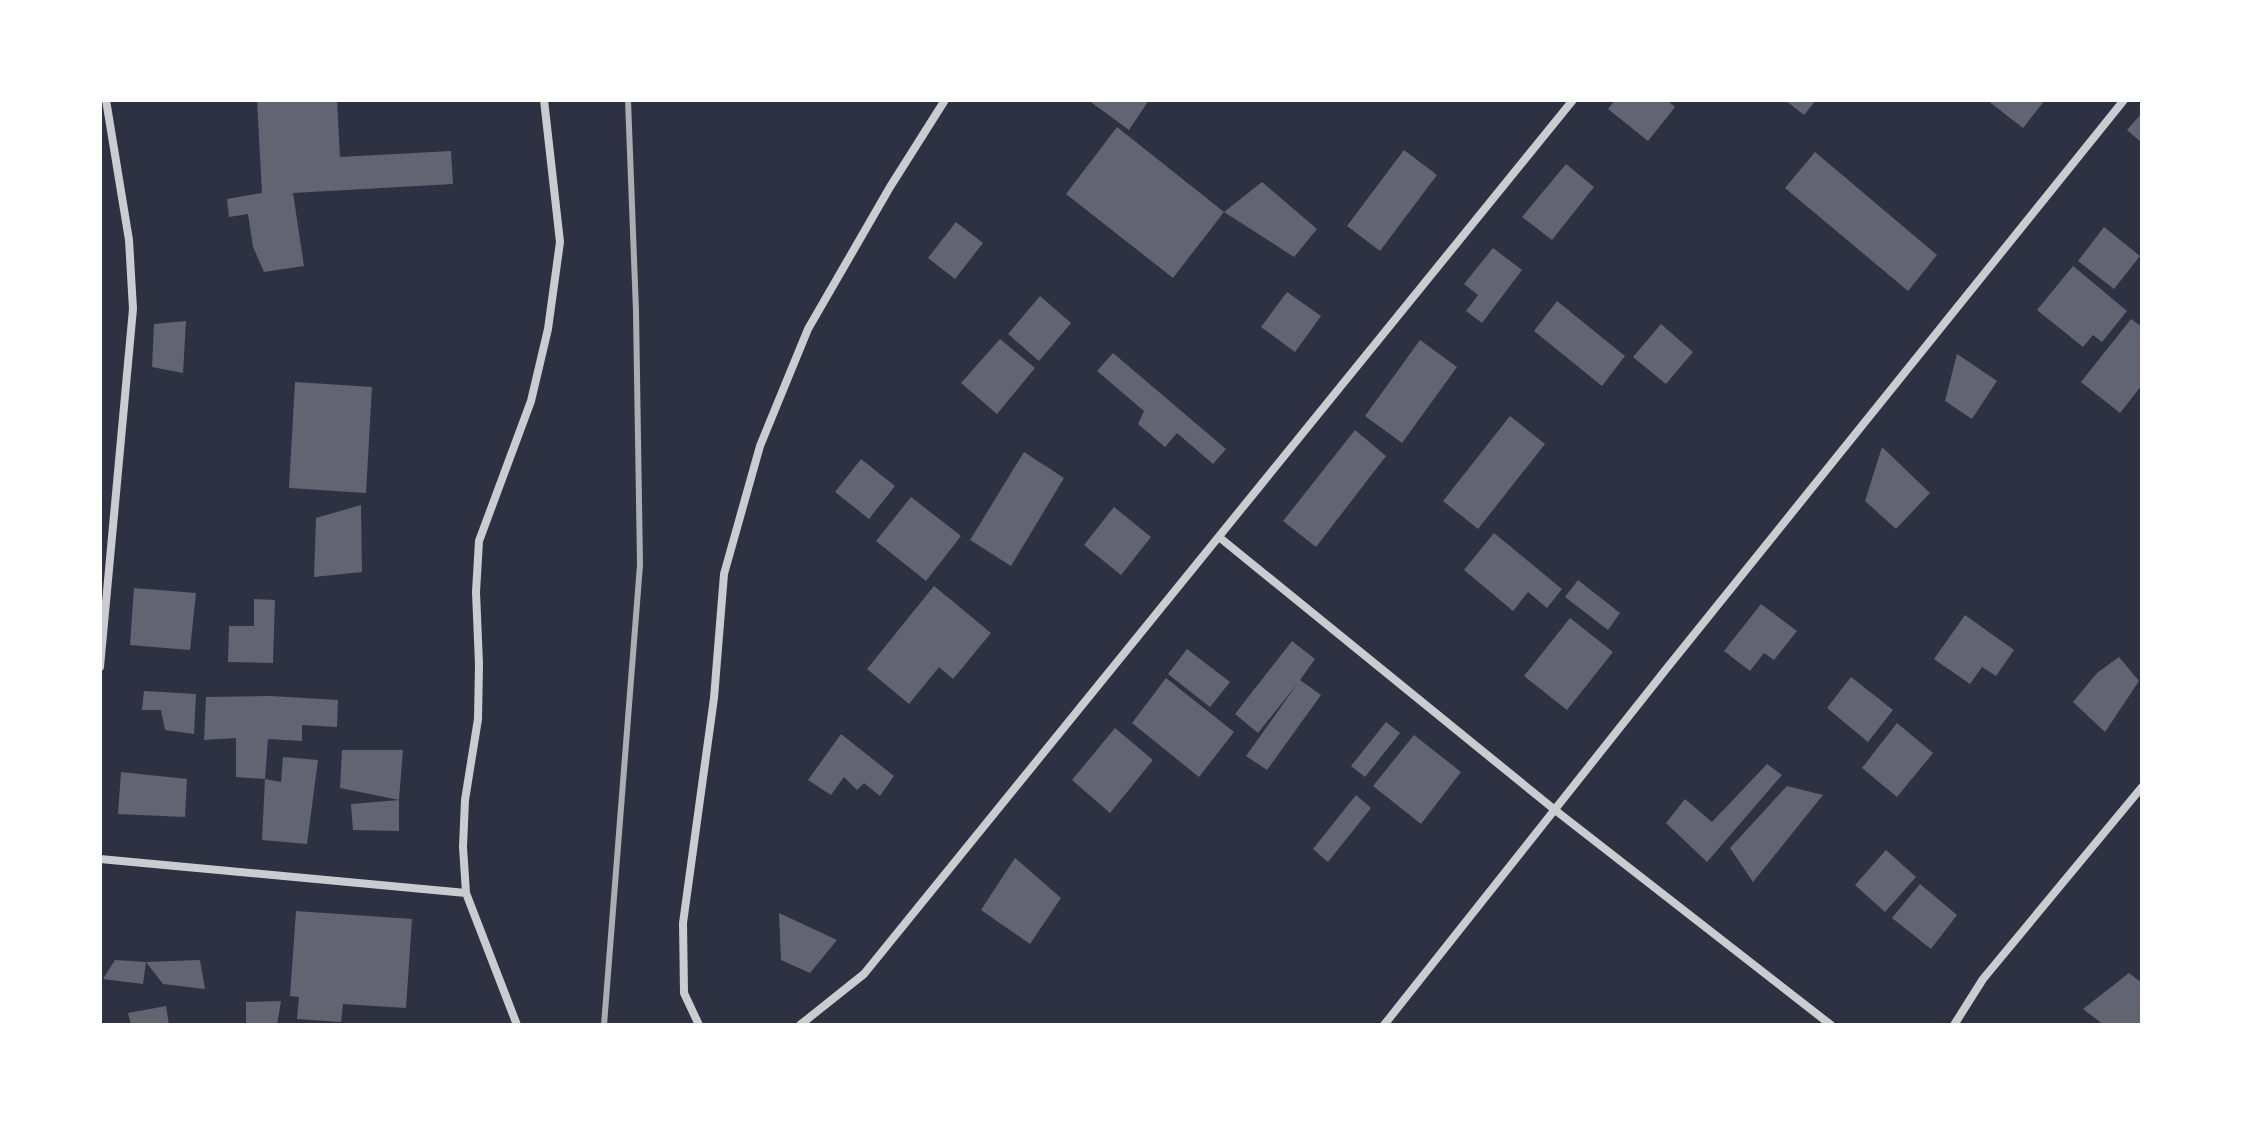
<svg xmlns="http://www.w3.org/2000/svg" width="2242" height="1125" font-family="'Open Sans',sans-serif">
<style>
.building{fill:#626471}
.lines{fill:none;stroke-linecap:round;stroke-linejoin:round}
.minor{stroke:#caccd0;stroke-width:8}
.rail{stroke:#abadb3;stroke-width:6}
</style>
<rect width="100%" height="100%" fill="#2d3142"/>
<!-- building -->
<path class="building" d="M257 100H337L340 157 451 151 453 184 293 193 304 266 264 272 253 247 248 214 229 217 227 199 262 193Z
M1088 100H1149L1129 130Z
M1615 100H1667L1675 107 1648 141 1608 109Z
M1785 100H1816L1804 115Z
M1987 100H2045L2023 128Z
M2142 113V143L2127 130Z
M1117 127 1224 212 1173 278 1066 194Z
M1404 150 1437 175 1380 251 1347 226Z
M1815 152 1937 255 1908 291 1785 188Z
M1566 164 1594 187 1552 240 1522 217Z
M1262 182 1317 229 1294 257 1224 212Z
M956 222 983 243 955 279 928 258Z
M2104 227 2140 256 2114 289 2078 261Z
M1493 248 1522 270 1482 323 1466 311 1478 295 1464 284Z
M2073 266 2127 311 2102 342 2093 335 2083 347 2037 310Z
M1287 292 1321 316 1295 352 1261 327Z
M1040 296 1071 323 1039 361 1008 334Z
M1557 301 1625 356 1602 386 1534 331Z
M2131 319 2142 327V385L2120 413 2081 382Z
M186 321 183 373 152 367 154 324Z
M1661 324 1693 352 1666 384 1633 357Z
M1000 339 1035 368 997 414 961 383Z
M1420 340 1457 367 1402 443 1365 416Z
M1113 353 1226 449 1213 464 1177 433 1165 447 1138 424 1144 411 1097 371Z
M1957 354 1997 381 1972 419 1945 401Z
M295 382 372 387 366 493 289 488Z
M1510 416 1545 444 1478 529 1443 501Z
M1355 430 1386 456 1316 547 1283 521Z
M1882 447 1930 493 1896 529 1865 501Z
M1024 452 1064 478 1011 566 970 540Z
M861 459 895 486 869 519 835 492Z
M911 497 961 536 926 581 876 541Z
M361 505 362 572 314 577 316 518Z
M1114 507 1151 537 1121 575 1084 545Z
M1494 533 1562 589 1547 608 1528 592 1513 611 1464 570Z
M1578 580 1620 613 1608 630 1565 597Z
M934 586 991 633 953 679 939 667 909 704 867 669Z
M134 588 196 593 190 650 130 645Z
M254 599 275 600 273 663 228 662 229 626H254Z
M1761 604 1797 631 1774 660 1764 653 1750 671 1724 651Z
M1965 615 2014 650 1996 676 1982 667 1970 684 1934 659Z
M1570 618 1613 652 1567 710 1524 676Z
M1292 641 1315 659 1300 680 1321 695 1267 770 1246 756 1298 683 1258 733 1235 714Z
M1187 649 1230 682 1210 707 1168 674Z
M2119 657 2139 681 2105 732 2073 702 2097 673Z
M1851 677 1893 710 1868 742 1827 708Z
M1166 678 1234 732 1199 777 1132 723Z
M144 691 196 694 194 734 165 730 161 710H142Z
M271 696 338 700 337 727 302 725V741L268 739 265 779 281 782 283 757 318 760 307 844 262 840 265 779 236 777V738L204 740 206 697Z
M1386 722 1400 733 1365 777 1351 766Z
M1897 723 1933 753 1897 797 1862 768Z
M1115 728 1153 760 1110 813 1072 780Z
M841 734 894 776 880 796 864 783 857 790 844 777 831 795 808 780Z
M1414 735 1461 772 1421 824 1373 786Z
M342 750H403L399 800 340 788Z
M1767 764 1782 775 1707 862 1666 823 1685 799 1712 822Z
M121 772 187 779 185 817 118 814Z
M1787 786 1823 795 1753 882 1730 848Z
M1356 795 1371 808 1328 862 1313 849Z
M399 800V831L353 830 351 804Z
M1886 850 1916 877 1885 912 1855 885Z
M1015 858 1061 898 1030 944 981 910Z
M1920 884 1957 915 1931 949 1892 918Z
M296 911 412 919 406 1008 343 1004 341 1022 297 1019 299 997 290 996Z
M779 913 837 940 810 973 781 960Z
M115 960 146 962 143 984 103 979Z
M200 960 205 989 163 984 146 962Z
M2129 973 2142 983V1025H2104L2083 1009Z
M281 1001 277 1025H246V1002Z
M166 1006 169 1025H131L128 1013Z"/>
<g class="lines">
<!-- minor -->
<path class="minor" d="M1219 537 1555 810 1831 1025
M100 667 133 309 129 240 106 100
M100 859 466 893
M517 1025 466 893 463 847 465 800 478 719 479 664 476 592 479 541 531 401 548 329 560 242 544 100
M699 1025 684 993 683 923 714 698 724 574 760 446 808 329 890 187 945 100
M800 1025 864 974 1573 100
M1384 1025 1667 668 2124 100
M1954 1025 1983 979 2142 787"/>
<!-- rail -->
<path class="rail" d="M604 1025 640 565 636 311 628 100"/>
</g>
<!-- border -->
<rect width="2242" height="1125" fill="none" stroke="#ffffff" stroke-width="204"/>
</svg>
